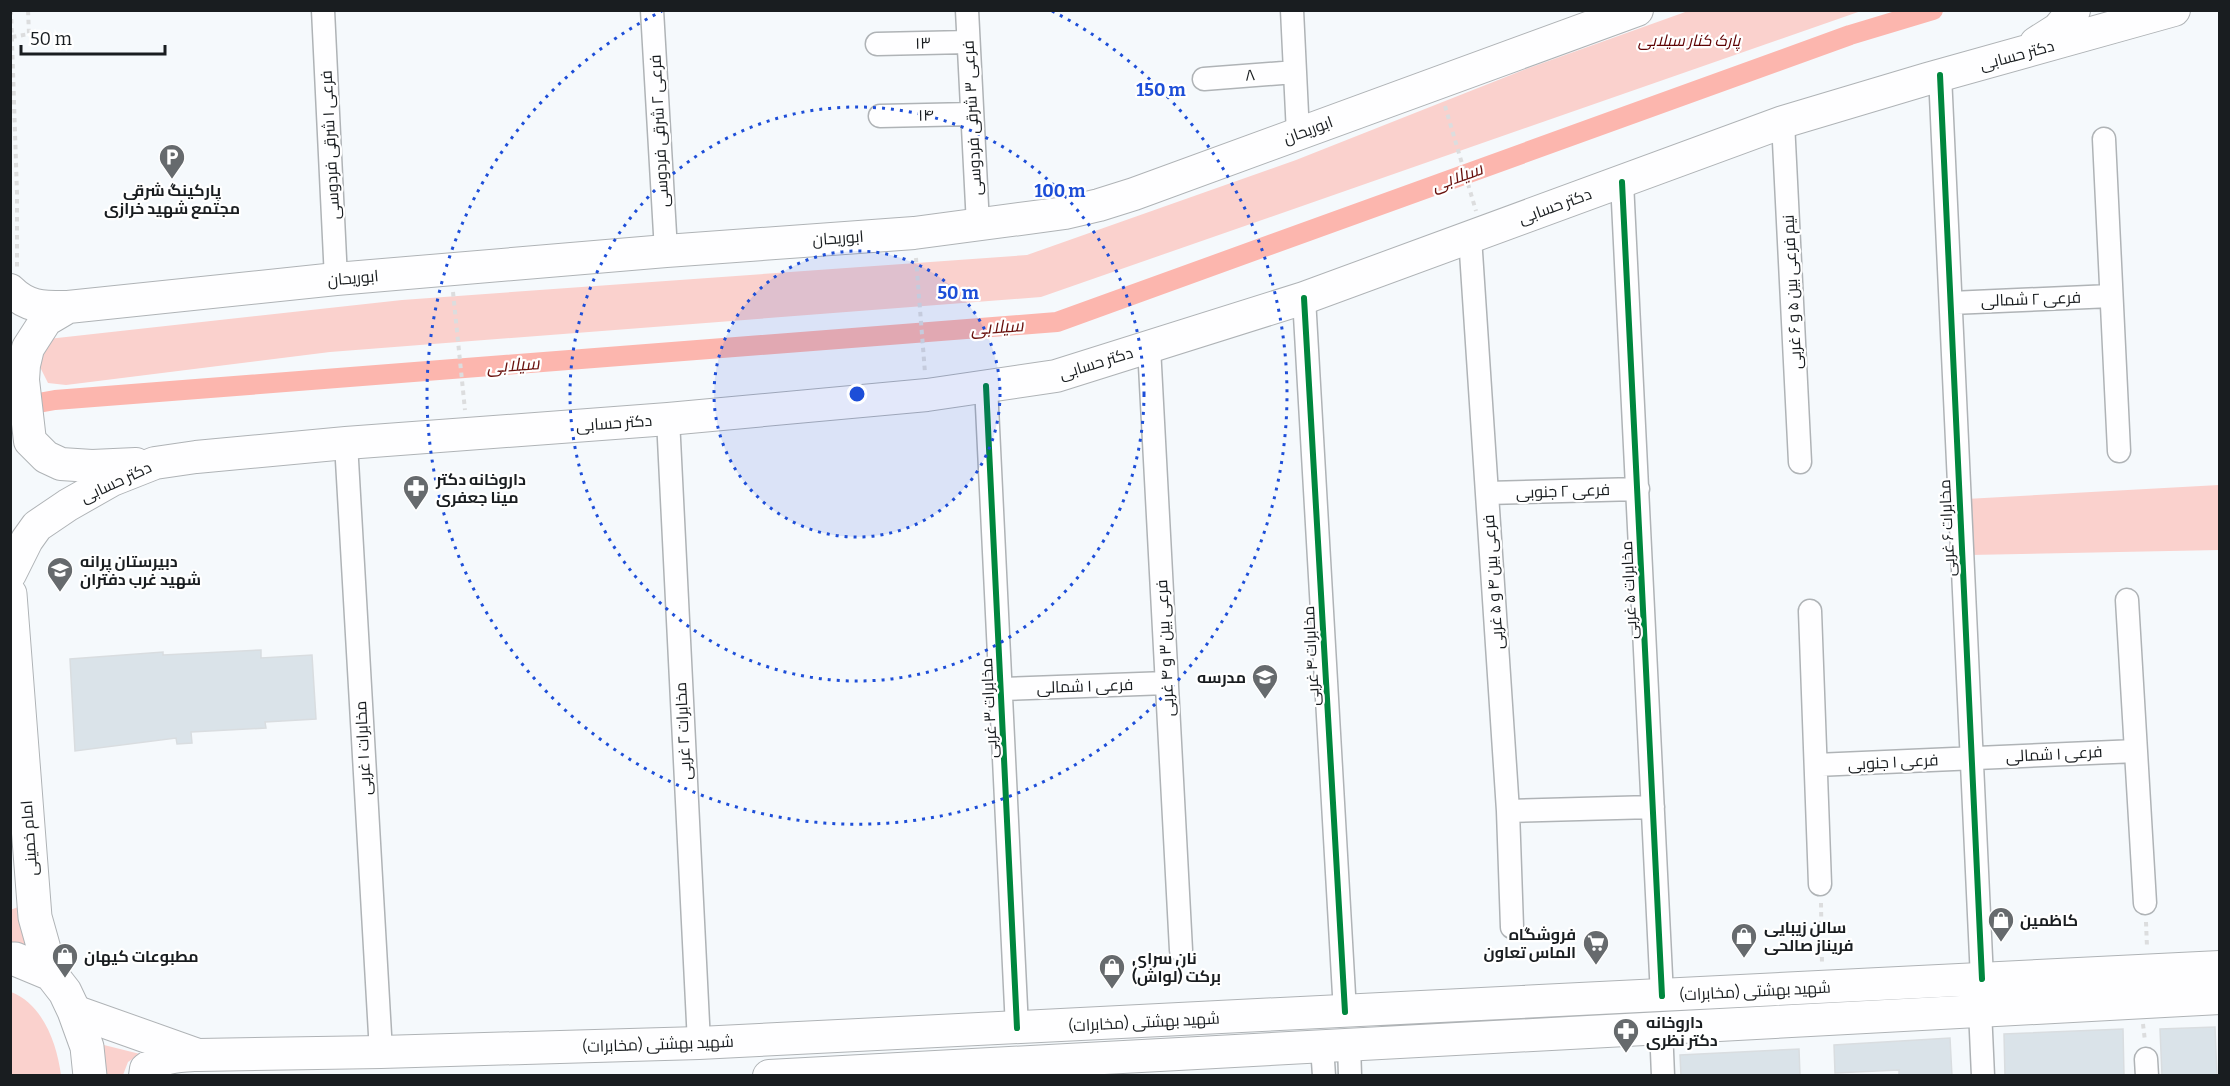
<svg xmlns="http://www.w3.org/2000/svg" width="2230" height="1086" font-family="Bitter,Cairo,serif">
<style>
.green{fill:#fad1cd}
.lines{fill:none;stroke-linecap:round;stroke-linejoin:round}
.canal{stroke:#fcb6ae;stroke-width:20}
.building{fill:#dae3e9;stroke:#d9dde0;stroke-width:1.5}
.street-casing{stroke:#afb3b6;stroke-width:25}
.secondary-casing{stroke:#afb3b6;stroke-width:34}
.primary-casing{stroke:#afb3b6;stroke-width:35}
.path{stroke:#dcddde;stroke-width:4;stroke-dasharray:4.5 4.5;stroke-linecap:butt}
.street{stroke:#fefeff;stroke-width:22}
.secondary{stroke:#fefeff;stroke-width:32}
.primary{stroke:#fefeff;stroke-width:33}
.cycleway-casing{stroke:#fff;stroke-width:10}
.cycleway{stroke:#00873e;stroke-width:6}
.ring{fill:none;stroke:#1d4ed8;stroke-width:3;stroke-dasharray:3 6}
.labels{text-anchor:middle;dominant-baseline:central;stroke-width:4.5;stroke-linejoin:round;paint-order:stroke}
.park-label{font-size:16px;font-style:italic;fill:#5e0102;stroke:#fff}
.street-label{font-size:16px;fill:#191d20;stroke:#fff}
.poi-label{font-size:16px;font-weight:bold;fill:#191d20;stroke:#fff;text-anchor:start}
.water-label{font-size:18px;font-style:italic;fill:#69110d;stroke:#fff}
.centre{fill:#1d4ed8;stroke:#fff;stroke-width:3}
.ring-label{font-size:18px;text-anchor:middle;font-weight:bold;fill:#1d4ed8;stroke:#fff;stroke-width:4.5;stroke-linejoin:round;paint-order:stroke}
</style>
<rect width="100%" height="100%" fill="#f5f9fc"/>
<!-- green -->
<path class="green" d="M1688 11H1861L1041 297 330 352 66 385 48 383 39 365 48 339 402 300 1027 255 1296 160 1526 69Z
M2219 485V550L1970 555 1966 499Z
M21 906 26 949 11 947 10 910Z
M11 992C43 1004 57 1044 61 1075H11Z
M100 1044 140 1054 128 1062 123 1075H104Z"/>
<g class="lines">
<!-- canal -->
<path class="canal" d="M16 407 55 400 1057 322 1850 35 1933 10"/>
</g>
<!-- building -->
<path class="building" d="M261 650V658L312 655 316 719 265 722 266 728 191 732 192 743 177 744 176 738 75 751 70 659 163 652V655Z
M2215 1027 2217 1076H2162L2160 1029Z
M2123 1029 2124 1076H2005L2004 1034Z
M1950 1038 1952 1076H1899V1070L1835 1073 1834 1045Z
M1799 1049 1800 1076H1681L1680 1055Z"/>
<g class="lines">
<!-- street casing -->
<g class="street-casing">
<path id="street" d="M323 10 336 279
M652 10 666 251
M967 10 978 225
M1292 10 1298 134
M877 44 968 42
M1940 75 1982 979
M1204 79 1295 72
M880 116 972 114
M1783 122 1800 462
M2104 139 2119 451
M1622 182 1662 996
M1470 237 1508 811 1512 927
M1304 298 1345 1012
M1951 303 2111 296
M1149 347 1181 950
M986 386 1017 1028
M668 419 699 1043
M346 443 381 1052
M1487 493 1638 489
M2127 600 2145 903
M1810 611 1820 884
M1002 689 1167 683
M1816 765 2136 751
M1508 811 1653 807
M1980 1010 1983 1076
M1661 1027 1663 1076
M1349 1044 1350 1076
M1322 1046 1324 1076
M2146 1059 2147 1076"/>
</g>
<!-- secondary casing -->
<g class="secondary-casing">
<path id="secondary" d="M2036 43 2058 29 2074 10
M10 290C28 308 44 307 68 307L336 279 666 251 914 233 1065 213 1099 205 1134 194 1637 10
M68 307 46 320 28 348 24 365 23 380 30 441 46 457 61 464 92 466 136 464
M10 574 27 540 37 526 68 505 112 480 155 463 196 457 346 443 668 419 927 395 1056 376 1304 298 1783 122 1927 79 2174 10
M74 1011 198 1055 381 1052 699 1043 2220 967
M145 1076 146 1069C161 1057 175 1056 194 1055
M769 1076 2220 998"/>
</g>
<!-- primary casing -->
<g class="primary-casing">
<path id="primary" d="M10 594 35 917 51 974
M10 959H15L51 974 65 992 74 1011 87 1047 90 1076"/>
</g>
<!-- path -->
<path class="path" d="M11 10 17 193V268
M12 37 29 34 28 10
M1445 106 1476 211
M916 258 925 373
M453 292 465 410
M1821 903 1822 964
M2146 922 2147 947
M2143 1024 2145 1041"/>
<!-- street -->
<use href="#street" class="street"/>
<!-- secondary -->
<use href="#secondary" class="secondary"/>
<!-- primary -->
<use href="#primary" class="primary"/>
<!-- cycleway casing -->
<g class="cycleway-casing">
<path id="cycleway" d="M1940 75 1982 979
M1622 182 1662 996
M1304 298 1345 1012
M986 386 1017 1028"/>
</g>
<!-- cycleway -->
<use href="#cycleway" class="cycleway"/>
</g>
<!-- distance rings -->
<circle cx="857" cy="394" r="143" fill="#1d4ed8" fill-opacity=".12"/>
<g class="ring">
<circle cx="857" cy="394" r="143"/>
<circle cx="857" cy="394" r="287"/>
<path d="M1052 11A430 430 0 1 1 662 11"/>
</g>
<!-- icons -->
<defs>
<g id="parking-pin" transform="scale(1.35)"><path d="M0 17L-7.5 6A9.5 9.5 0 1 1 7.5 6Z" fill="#666a6d" stroke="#fff"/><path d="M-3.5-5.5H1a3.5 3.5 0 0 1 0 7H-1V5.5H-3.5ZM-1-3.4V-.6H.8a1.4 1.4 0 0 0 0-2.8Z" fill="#fff"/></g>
<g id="pharmacy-pin" transform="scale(1.35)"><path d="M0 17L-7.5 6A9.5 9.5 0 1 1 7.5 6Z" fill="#666a6d" stroke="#fff"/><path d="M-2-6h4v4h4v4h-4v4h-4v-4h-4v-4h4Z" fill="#fff"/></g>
<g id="school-pin" transform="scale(1.35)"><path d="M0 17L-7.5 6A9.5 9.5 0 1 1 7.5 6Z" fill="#666a6d" stroke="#fff"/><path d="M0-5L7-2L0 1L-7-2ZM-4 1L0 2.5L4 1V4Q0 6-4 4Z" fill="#fff"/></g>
<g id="shop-pin" transform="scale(1.35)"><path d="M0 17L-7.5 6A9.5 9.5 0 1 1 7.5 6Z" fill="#666a6d" stroke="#fff"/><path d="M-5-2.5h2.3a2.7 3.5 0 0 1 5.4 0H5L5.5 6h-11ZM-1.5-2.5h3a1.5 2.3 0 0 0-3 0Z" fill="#fff"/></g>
<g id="supermarket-pin" transform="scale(1.35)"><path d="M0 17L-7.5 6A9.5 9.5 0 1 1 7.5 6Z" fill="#666a6d" stroke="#fff"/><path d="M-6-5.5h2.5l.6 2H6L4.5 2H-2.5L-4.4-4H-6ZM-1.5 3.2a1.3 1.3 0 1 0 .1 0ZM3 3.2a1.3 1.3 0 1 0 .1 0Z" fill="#fff"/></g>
</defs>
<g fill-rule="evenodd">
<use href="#parking-pin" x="172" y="157"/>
<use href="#pharmacy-pin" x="416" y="488"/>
<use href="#school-pin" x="60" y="570"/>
<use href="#school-pin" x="1265" y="677"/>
<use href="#shop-pin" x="2001" y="920"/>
<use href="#shop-pin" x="1744" y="936"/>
<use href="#supermarket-pin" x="1596" y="943"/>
<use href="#shop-pin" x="65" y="956"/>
<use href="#shop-pin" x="1112" y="967"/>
<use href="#pharmacy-pin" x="1626" y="1031"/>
</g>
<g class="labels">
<!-- park labels -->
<g class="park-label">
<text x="1689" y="40">پارک کنار سیلابی</text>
</g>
<!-- street labels -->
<g class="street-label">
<text transform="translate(923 43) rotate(-1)">۱۳</text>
<text transform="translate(2017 55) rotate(-15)">دکتر حسابی</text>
<text transform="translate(1250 75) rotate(-4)">۸</text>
<text transform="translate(926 115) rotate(-1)">۱۴</text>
<text transform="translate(972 118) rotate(-93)">فرعی ۳ شرقی فردوسی</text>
<text transform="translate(1308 130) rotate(-20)">ابوریحان</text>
<text transform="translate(659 131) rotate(-93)">فرعی ۲ شرقی فردوسی</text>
<text transform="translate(330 145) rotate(-93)">فرعی ۱ شرقی فردوسی</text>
<text transform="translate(1555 206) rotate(-20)">دکتر حسابی</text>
<text transform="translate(838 238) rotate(-4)">ابوریحان</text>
<text transform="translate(353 278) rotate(-5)">ابوریحان</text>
<text transform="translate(1792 292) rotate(-93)">نیم فرعی بین ۵ و ۶ غربی</text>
<text transform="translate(2031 299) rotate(-2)">فرعی ۲ شمالی</text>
<text transform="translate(1096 363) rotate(-17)">دکتر حسابی</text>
<text transform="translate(614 423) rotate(-4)">دکتر حسابی</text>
<text transform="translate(116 482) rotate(-25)">دکتر حسابی</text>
<text transform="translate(1563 491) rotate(-2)">فرعی ۲ جنوبی</text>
<text transform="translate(1947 528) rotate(-93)">مخابرات ۶ غربی</text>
<text transform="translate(1493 582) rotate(-94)">فرعی بین ۴ و ۵ غربی</text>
<text transform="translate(1629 590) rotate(-93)">مخابرات ۵ غربی</text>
<text transform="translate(1165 648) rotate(-93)">فرعی بین ۳ و ۴ غربی</text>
<text transform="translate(1311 656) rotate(-93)">مخابرات ۴ غربی</text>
<text transform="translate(1085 686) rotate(-2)">فرعی ۱ شمالی</text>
<text transform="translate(989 708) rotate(-93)">مخابرات ۳ غربی</text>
<text transform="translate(683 731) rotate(-93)">مخابرات ۲ غربی</text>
<text transform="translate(363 748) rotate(-93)">مخابرات ۱ غربی</text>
<text transform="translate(2054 754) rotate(-3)">فرعی ۱ شمالی</text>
<text transform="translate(1893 762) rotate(-3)">فرعی ۱ جنوبی</text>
<text transform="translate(29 838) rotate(-94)">امام خمینی</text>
<text transform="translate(1755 991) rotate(-3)">شهید بهشتی (مخابرات)</text>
<text transform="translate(1144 1022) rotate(-3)">شهید بهشتی (مخابرات)</text>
<text transform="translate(658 1044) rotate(-2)">شهید بهشتی (مخابرات)</text>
</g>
<!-- poi labels -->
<g class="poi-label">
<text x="172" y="190" text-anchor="middle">پارکینگ شرقی<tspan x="172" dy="18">مجتمع شهید خرازی</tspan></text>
<text x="436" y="479">داروخانه دکتر<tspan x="436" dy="18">مینا جعفری</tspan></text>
<text x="80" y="561">دبیرستان پرانه<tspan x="80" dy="18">شهید غرب دفتران</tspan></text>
<text x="1246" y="677" text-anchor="end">مدرسه</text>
<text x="2020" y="920">کاظمین</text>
<text x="1764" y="927">سالن زیبایی<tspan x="1764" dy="18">فریناز صالحی</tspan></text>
<text x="1576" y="934" text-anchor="end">فروشگاه<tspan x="1576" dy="18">الماس تعاون</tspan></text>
<text x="84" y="956">مطبوعات کیهان</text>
<text x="1132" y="958">نان سرای<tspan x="1132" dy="18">برکت (لواش)</tspan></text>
<text x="1646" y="1022">داروخانه<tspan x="1646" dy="18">دکتر نظری</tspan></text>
</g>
<!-- water labels -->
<g class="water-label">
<text transform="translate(1457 177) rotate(-20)">سیلابی</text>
<text transform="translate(997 327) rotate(-4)">سیلابی</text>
<text transform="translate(513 365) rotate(-4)">سیلابی</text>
</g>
</g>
<circle cx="857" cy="394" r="9" class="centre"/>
<g class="ring-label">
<text x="1161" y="96">150 m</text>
<text x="1060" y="197">100 m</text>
<text x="958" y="299">50 m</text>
</g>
<!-- border -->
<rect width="2230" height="1086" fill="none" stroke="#191d20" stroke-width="24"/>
<!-- scale -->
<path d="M21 45v9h144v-9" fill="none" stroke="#191d20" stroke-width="3"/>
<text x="30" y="45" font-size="18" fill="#191d20" stroke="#ffffff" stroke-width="4.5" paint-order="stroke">50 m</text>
</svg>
